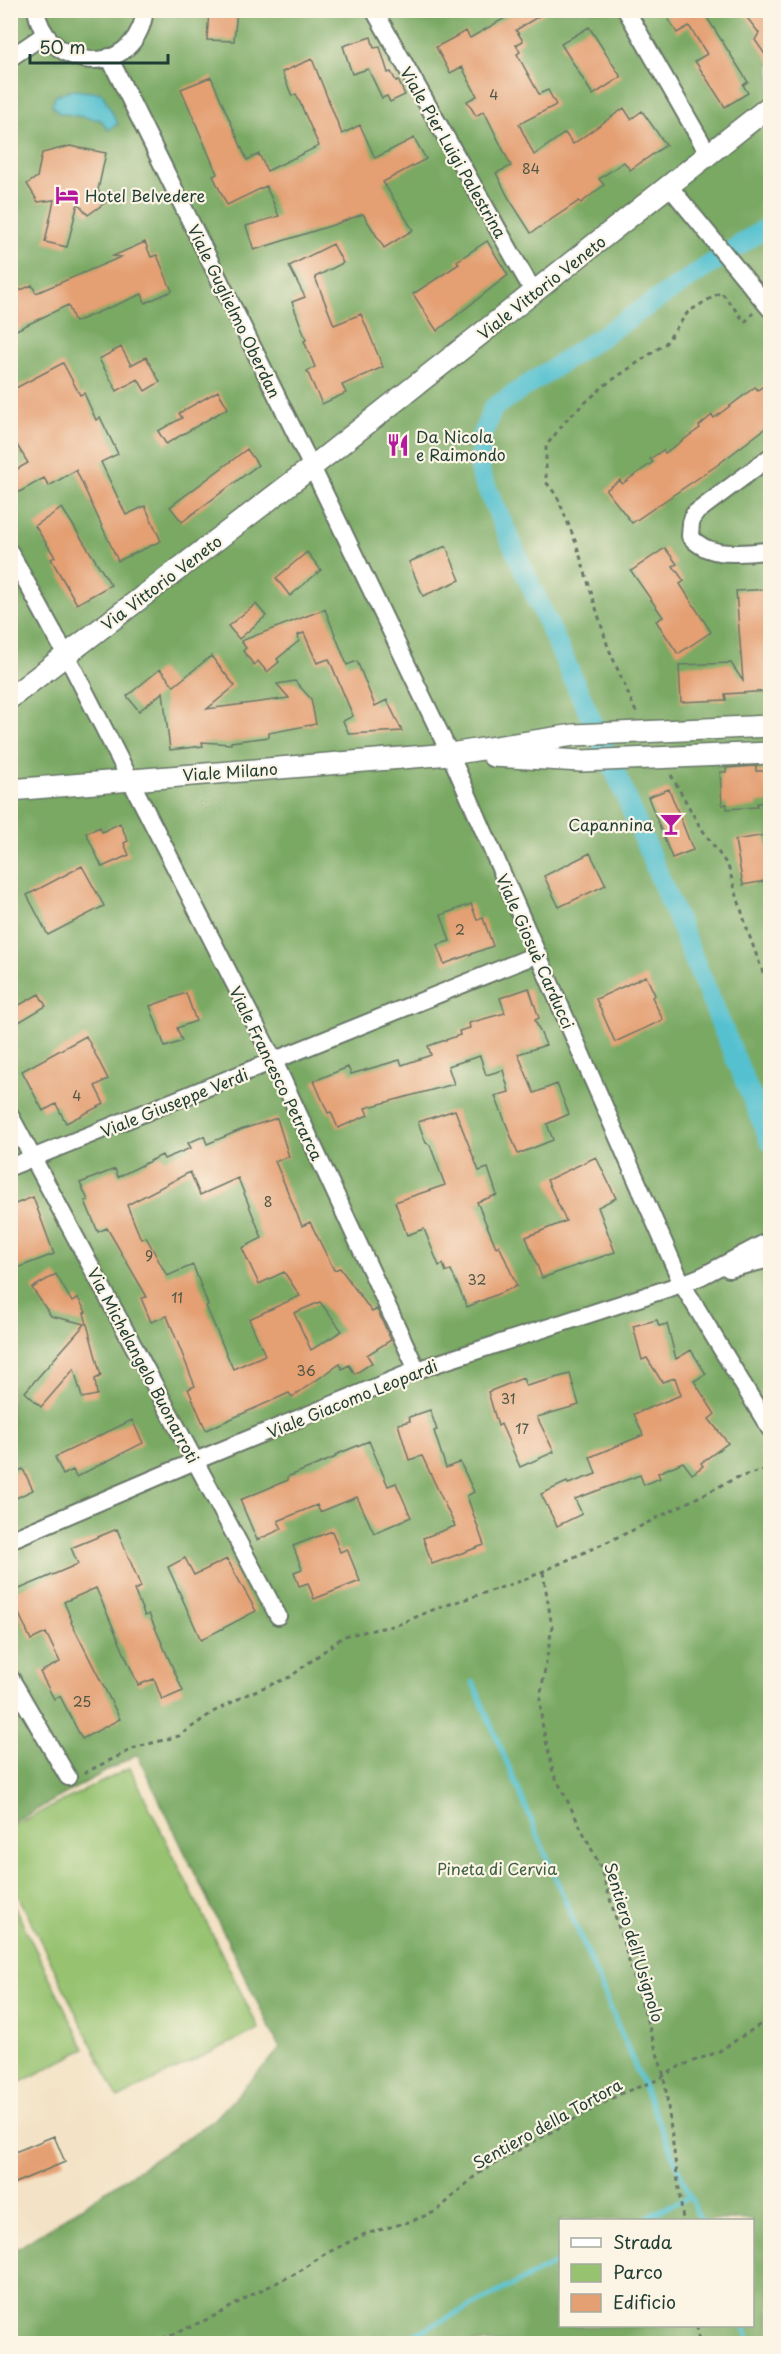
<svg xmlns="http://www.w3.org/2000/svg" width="781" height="2354" font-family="'Playpen Sans',sans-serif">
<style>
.green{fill:#97c371;stroke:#5b8052;stroke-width:1.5}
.forest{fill:#79a963;stroke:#4c734c;stroke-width:1.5;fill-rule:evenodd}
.water{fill:#55c1d0;stroke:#3a7f82;stroke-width:1.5}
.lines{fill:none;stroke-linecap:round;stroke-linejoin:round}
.stream{stroke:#55c1d0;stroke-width:5}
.canal{stroke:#55c1d0;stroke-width:20}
.building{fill:#e49f72;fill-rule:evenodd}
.minor-casing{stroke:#697767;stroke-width:20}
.tertiary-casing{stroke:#697767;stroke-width:24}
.path{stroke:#697767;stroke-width:3;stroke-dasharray:4.5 4.5;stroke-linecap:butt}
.minor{stroke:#fff;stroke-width:16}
.tertiary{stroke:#fff;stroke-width:21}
.labels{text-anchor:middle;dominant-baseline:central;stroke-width:4.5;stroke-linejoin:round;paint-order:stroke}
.number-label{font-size:14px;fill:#505644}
.street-label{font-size:16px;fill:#1f3d34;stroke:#fcf5e5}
.poi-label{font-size:16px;fill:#1f3d34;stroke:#fcf5e5;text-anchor:start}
.park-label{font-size:16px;fill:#3d5e43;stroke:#fcf5e5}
</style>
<rect width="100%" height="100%" fill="#fcf5e5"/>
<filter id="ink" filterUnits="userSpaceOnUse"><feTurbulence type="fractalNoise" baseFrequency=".0167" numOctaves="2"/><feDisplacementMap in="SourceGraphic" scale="12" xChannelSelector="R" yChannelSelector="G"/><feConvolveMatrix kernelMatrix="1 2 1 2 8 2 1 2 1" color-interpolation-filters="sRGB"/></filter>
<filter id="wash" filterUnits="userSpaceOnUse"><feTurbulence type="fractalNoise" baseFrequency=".008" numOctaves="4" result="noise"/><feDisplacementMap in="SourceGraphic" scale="24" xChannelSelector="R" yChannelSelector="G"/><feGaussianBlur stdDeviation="1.35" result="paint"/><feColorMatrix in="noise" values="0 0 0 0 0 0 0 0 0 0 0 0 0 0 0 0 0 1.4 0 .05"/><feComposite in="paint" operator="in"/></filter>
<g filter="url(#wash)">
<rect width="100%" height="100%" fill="#f3e2c5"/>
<!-- green -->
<path class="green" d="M130 1768 259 2029 118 2098 11 1881 10 1827Z
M11 1900 85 2049 11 2087H10Z"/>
<!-- forest -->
<path class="forest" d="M11 11H770V2343H11V2253L213 2121 280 2049 137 1754 11 1824ZM560 2220H752V2326H560Z"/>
<!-- water -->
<path class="water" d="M73 90 102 93 118 124 108 130 101 120 59 113 52 105 56 95Z"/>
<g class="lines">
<!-- stream -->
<path class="stream" d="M473 1682 700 2220
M641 2220 690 2196
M744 2326 752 2344
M396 2344 560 2261"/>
<!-- canal -->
<path class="canal" d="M770 225 493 408 481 439 480 473 621 785 770 1141"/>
</g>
<g id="blocks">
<!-- building -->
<path class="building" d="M209 10H237L234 41 207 40Z
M519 10H549L516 30 523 41 516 45 520 52 517 54 539 94 548 90 556 105 519 124 534 155 565 133 573 144 624 108 631 119 642 111 666 145 630 170 624 162 599 179 604 185 581 203 579 201 531 233 508 197 496 173 511 166 484 111 476 116 467 101 477 96 462 67 450 73 436 47 466 31 470 38Z
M663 10H714L706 16 748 82 743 85 748 93 725 107 695 61 707 54 689 26 677 33Z
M741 10H771V63L755 40 759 33Z
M589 27 621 77 593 95 561 44Z
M371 37 374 48 380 47 388 73 391 72 396 81 398 80 405 95 390 102 387 96 382 98 368 69 352 74 343 46Z
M312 59 342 134 360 125 375 158 414 138 426 159 383 182 413 230 384 248 363 214 336 224 254 250 246 226 279 216 266 186 227 205 213 176 217 174 181 89 211 77 247 160 259 154 267 171 319 146 296 94 292 96 282 72Z
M70 146 106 153 98 190 106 202 88 215 78 203 67 247 45 242 54 200 38 202 27 184 37 177 42 153Z
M487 241 508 275 437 331 413 294 459 264 457 261Z
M145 242 151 257 157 255 172 291 145 303 142 294 75 322 68 305 10 333V295L32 285 36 293 121 257 113 256Z
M333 244 343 263 315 277 334 325 361 314 383 367 342 385 346 393 322 404 307 371 315 367 304 341 306 340 292 302 305 297 289 266Z
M121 347 131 365 146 357 160 382 145 391 138 379 117 391 99 359Z
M63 363 80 395 84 393 96 420 100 417 118 454 101 462 126 515 145 506 161 541 118 561 76 470 49 486 44 478 16 494 10 485V473L28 463 10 434V391Z
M771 380V424L716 466 632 523 606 490 620 480 622 484 653 462 650 459 663 450 665 453 700 428 699 426 712 415 714 418 755 387 758 390Z
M218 391 228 408 166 444 158 431 182 418 179 413Z
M247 449 258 465 182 522 170 507Z
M62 508 111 585 77 604 51 559 55 557 35 526Z
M446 546 460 580 423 596 409 562Z
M665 548 677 564 673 566 684 581 680 584 711 632 678 654 656 621 663 617 631 571Z
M307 552 321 570 290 596 276 578Z
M771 589V691L725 694 726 700 681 702 679 665 731 663 743 681 736 591Z
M256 604 266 616 239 639 228 626Z
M325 609 347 665 357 661 375 706 387 700 402 731 349 734 343 721 353 716 329 659 317 663 304 633 298 635 299 641 277 659 279 662 267 672 258 661 254 665 243 651 246 648 241 641Z
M211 656 235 686 207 709 289 698 277 684 295 681 311 699 316 724 269 733V737L231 742V744L202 742 203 746 170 750 163 692 139 711 127 696 160 669 174 686Z
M756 766V771H767L768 802 757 803V807L727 809V804L722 805 720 772H726V768Z
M669 789 693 850 672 858 648 797Z
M120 823 128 841 124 843 129 855 102 867 86 833 100 827 102 832Z
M765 835 771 863V880L743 885 735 840Z
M590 853 606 885 559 907 544 876Z
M82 866 104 906 48 935 27 895Z
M471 904 477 920 483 918 493 946 444 964 437 945 450 941 441 915Z
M646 976 655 995 652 997 663 1020 615 1042 596 999Z
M529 988 539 1018 535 1020 546 1045 518 1054 534 1093 557 1084 569 1114 547 1124 553 1140 518 1154 495 1096 509 1092 503 1070 486 1075 480 1056 448 1066 454 1084 365 1108 368 1115 338 1128 331 1112 328 1113 314 1081 348 1067 351 1074 400 1060 402 1065 431 1055 428 1046 460 1035 459 1031 470 1028 469 1023 505 1013 500 998Z
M186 993 196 1021 177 1028 182 1041 165 1047 150 1006Z
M39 994 46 1006 19 1022 12 1009Z
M86 1036 108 1079 95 1086 104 1104 66 1123 56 1104 43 1111 22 1071Z
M455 1110 479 1171 488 1168 497 1195 477 1202 496 1247 499 1245 517 1286 467 1307 451 1270 446 1272 443 1264 439 1266 424 1229 407 1235 395 1202 445 1185 430 1145 426 1143 418 1122Z
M277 1118 289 1157 275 1161 302 1226 310 1222 334 1270 340 1268 372 1312 377 1309 391 1340 367 1355 372 1363 355 1374 349 1365 342 1369 340 1364 292 1397 289 1393 206 1430 188 1389 195 1386 167 1316 151 1322 141 1298 147 1297 107 1228 98 1232 85 1201 88 1200 80 1183 115 1169 118 1177 162 1155 164 1159 191 1148 188 1143 204 1136 207 1144 243 1129ZM190 1172 200 1195 238 1178 262 1238 242 1248 259 1284 284 1272 300 1296 249 1319 265 1355 233 1369 206 1306 208 1305 193 1265 167 1276 146 1237 141 1239 127 1205ZM320 1302 342 1331 311 1350 294 1313Z
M596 1157 616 1198 598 1207 615 1252 542 1278 526 1237 566 1221 547 1180Z
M33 1197 54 1254 17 1268 10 1250V1206Z
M56 1274 72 1302 78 1298 86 1312 84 1313 101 1376 95 1379 97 1395 82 1398 74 1369 41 1407 25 1392 85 1324 51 1316 32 1288Z
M657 1320 659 1326 667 1324 676 1359 691 1350 706 1374 694 1381 715 1414 709 1419 728 1443 701 1463 703 1466 692 1474 683 1462 658 1473 660 1478 644 1485 640 1475 575 1499 582 1514 557 1526 541 1494 567 1482 568 1484 596 1474 590 1457 643 1435 634 1414 681 1395 675 1378 662 1382 647 1358 642 1360 633 1326Z
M570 1374 579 1405 537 1417 554 1452 520 1467 501 1424 498 1426 488 1392 523 1378 526 1386Z
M430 1410 437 1430 434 1431 446 1468 460 1462 474 1492 467 1496 484 1545 432 1564 423 1538 455 1526 422 1456 409 1460 398 1424 410 1421 409 1417Z
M132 1420 143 1443 76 1477 73 1470 63 1475 55 1457Z
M369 1441 388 1486 396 1483 411 1517 374 1533 357 1497 320 1512 317 1505 278 1521 282 1529 257 1540 240 1500 288 1480 287 1477 336 1457 335 1455Z
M23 1469 33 1490 10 1501V1474Z
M117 1529 141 1587 134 1590 145 1616 149 1614 183 1691 162 1700 154 1679 138 1685 96 1588 64 1602 72 1621 71 1622 120 1719 82 1739 60 1696 54 1699 40 1672 60 1662 46 1633 31 1640 19 1614 10 1618V1593L78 1564 71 1548Z
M332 1531 340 1552 347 1549 360 1581 314 1599 308 1583 299 1586 294 1572 302 1569 293 1546Z
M185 1558 194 1575 227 1559 256 1611 201 1640 168 1567Z
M54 2136 65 2162 10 2185V2154Z"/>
</g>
</g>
<g filter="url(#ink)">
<use href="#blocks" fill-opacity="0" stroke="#697767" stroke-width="1.5"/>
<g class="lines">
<!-- minor casing -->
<g class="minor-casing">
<path id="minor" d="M36 10C45 64 118 80 140 29 143 23 144 16 145 10
M374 10 534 293
M626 10 709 155
M109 57 312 467 450 754 682 1284 770 1429
M10 58 44 35
M669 186 770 309
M770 457 694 514 691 523 690 536C709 560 743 552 770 551
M10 552 73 668 274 1061 417 1370
M10 1115 278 1616
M10 1167 538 954
M729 1269 770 1259
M10 1540 195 1461 417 1370 682 1284 702 1276 770 1240
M10 1677 68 1777"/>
</g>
<!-- tertiary casing -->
<g class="tertiary-casing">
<path id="tertiary" d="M10 698 312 467 770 106
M493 756 581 761 770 753
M10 790 450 754 574 735 770 726"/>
</g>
<!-- path -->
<path class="path" d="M636 712 608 647 576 543 557 496 546 482V446L568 418 605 385 665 344 688 312 721 292 745 322 753 313
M671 775 699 825 728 866 748 932 770 992
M543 1572 552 1627 540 1699 542 1723 553 1772 600 1866 664 2076 683 2220
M84 1773 137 1747 179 1736 213 1712 250 1693 290 1677 344 1636 397 1625 435 1609 524 1580 633 1530 736 1478 770 1468
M697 2326 699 2344
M145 2344 169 2336 219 2314 251 2295 297 2273 323 2255 365 2234 412 2221 437 2211 476 2175 513 2153 622 2093 655 2081 680 2066 718 2052 770 2018"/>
<!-- minor -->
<use href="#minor" class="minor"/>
<!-- tertiary -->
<use href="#tertiary" class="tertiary"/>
</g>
</g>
<!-- icons -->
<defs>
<g id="hotel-bare" transform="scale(1.8)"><path d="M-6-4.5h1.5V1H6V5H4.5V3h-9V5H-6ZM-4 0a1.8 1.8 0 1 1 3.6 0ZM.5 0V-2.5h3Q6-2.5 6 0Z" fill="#b5179e" stroke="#fcf5e5" stroke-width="2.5" paint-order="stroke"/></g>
<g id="restaurant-bare" transform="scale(1.8)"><path d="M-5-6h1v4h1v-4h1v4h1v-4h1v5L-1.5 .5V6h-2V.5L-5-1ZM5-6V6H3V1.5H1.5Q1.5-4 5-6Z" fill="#b5179e" stroke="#fcf5e5" stroke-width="2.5" paint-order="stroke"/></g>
<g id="bar-bare" transform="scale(1.8)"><path d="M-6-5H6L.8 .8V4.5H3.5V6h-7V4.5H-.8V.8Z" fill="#b5179e" stroke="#fcf5e5" stroke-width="2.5" paint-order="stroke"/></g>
</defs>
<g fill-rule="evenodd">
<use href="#hotel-bare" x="67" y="195"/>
<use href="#restaurant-bare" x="398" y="445"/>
<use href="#bar-bare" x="671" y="824"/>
</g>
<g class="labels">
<!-- number labels -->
<g class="number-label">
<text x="494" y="94">4</text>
<text x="531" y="168">84</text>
<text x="460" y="929">2</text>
<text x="77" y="1095">4</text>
<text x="268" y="1201">8</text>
<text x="149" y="1255">9</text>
<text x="477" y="1279">32</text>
<text x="177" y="1297">11</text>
<text x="306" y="1370">36</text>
<text x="508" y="1398">31</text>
<text x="522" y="1428">17</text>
<text x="82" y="1701">25</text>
</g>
<!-- street labels -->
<g class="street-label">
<text transform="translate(454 152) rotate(60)">Viale Pier Luigi Palestrina</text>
<text transform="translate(541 287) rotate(-38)">Viale Vittorio Veneto</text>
<text transform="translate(235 311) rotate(64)">Viale Guglielmo Oberdan</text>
<text transform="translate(161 582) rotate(-37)">Via Vittorio Veneto</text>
<text transform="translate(230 771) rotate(-4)">Viale Milano</text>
<text transform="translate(536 951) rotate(66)">Viale Giosuè Carducci</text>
<text transform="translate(277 1073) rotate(64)">Viale Francesco Petrarca</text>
<text transform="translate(174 1102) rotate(-22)">Viale Giuseppe Verdi</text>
<text transform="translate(144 1365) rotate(62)">Via Michelangelo Buonarroti</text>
<text transform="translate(352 1398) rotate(-22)">Viale Giacomo Leopardi</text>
<text transform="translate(635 1942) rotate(73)">Sentiero dell'Usignolo</text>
<text transform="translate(547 2123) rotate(-29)">Sentiero della Tortora</text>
</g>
<!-- poi labels -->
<g class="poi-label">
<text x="85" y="195">Hotel Belvedere</text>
<text x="416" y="436">Da Nicola<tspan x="416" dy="18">e Raimondo</tspan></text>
<text x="653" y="824" text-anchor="end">Capannina</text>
</g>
<!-- park labels -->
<g class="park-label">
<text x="497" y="1868">Pineta di Cervia</text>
</g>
</g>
<!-- margin -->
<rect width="781" height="2354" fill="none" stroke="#fcf5e5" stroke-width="36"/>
<!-- legend -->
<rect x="559" y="2219" width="195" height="108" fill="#fcf5e5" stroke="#a4ab9e" stroke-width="1.5"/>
<rect x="571" y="2238" width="30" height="9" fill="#ffffff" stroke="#a4ab9e" stroke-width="1.5"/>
<text x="613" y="2249" font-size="18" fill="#1f3d34">Strada</text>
<rect x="571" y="2264" width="30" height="18" fill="#97c371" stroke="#a4ab9e" stroke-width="1.5"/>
<text x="613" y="2279" font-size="18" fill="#1f3d34">Parco</text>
<rect x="571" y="2294" width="30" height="18" fill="#e49f72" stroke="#a4ab9e" stroke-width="1.5"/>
<text x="613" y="2309" font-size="18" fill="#1f3d34">Edificio</text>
<!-- scale -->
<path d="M30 54v9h138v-9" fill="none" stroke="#1f3d34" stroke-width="3"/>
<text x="39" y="54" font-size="18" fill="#1f3d34" stroke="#fcf5e5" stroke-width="4.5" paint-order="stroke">50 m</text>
</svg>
